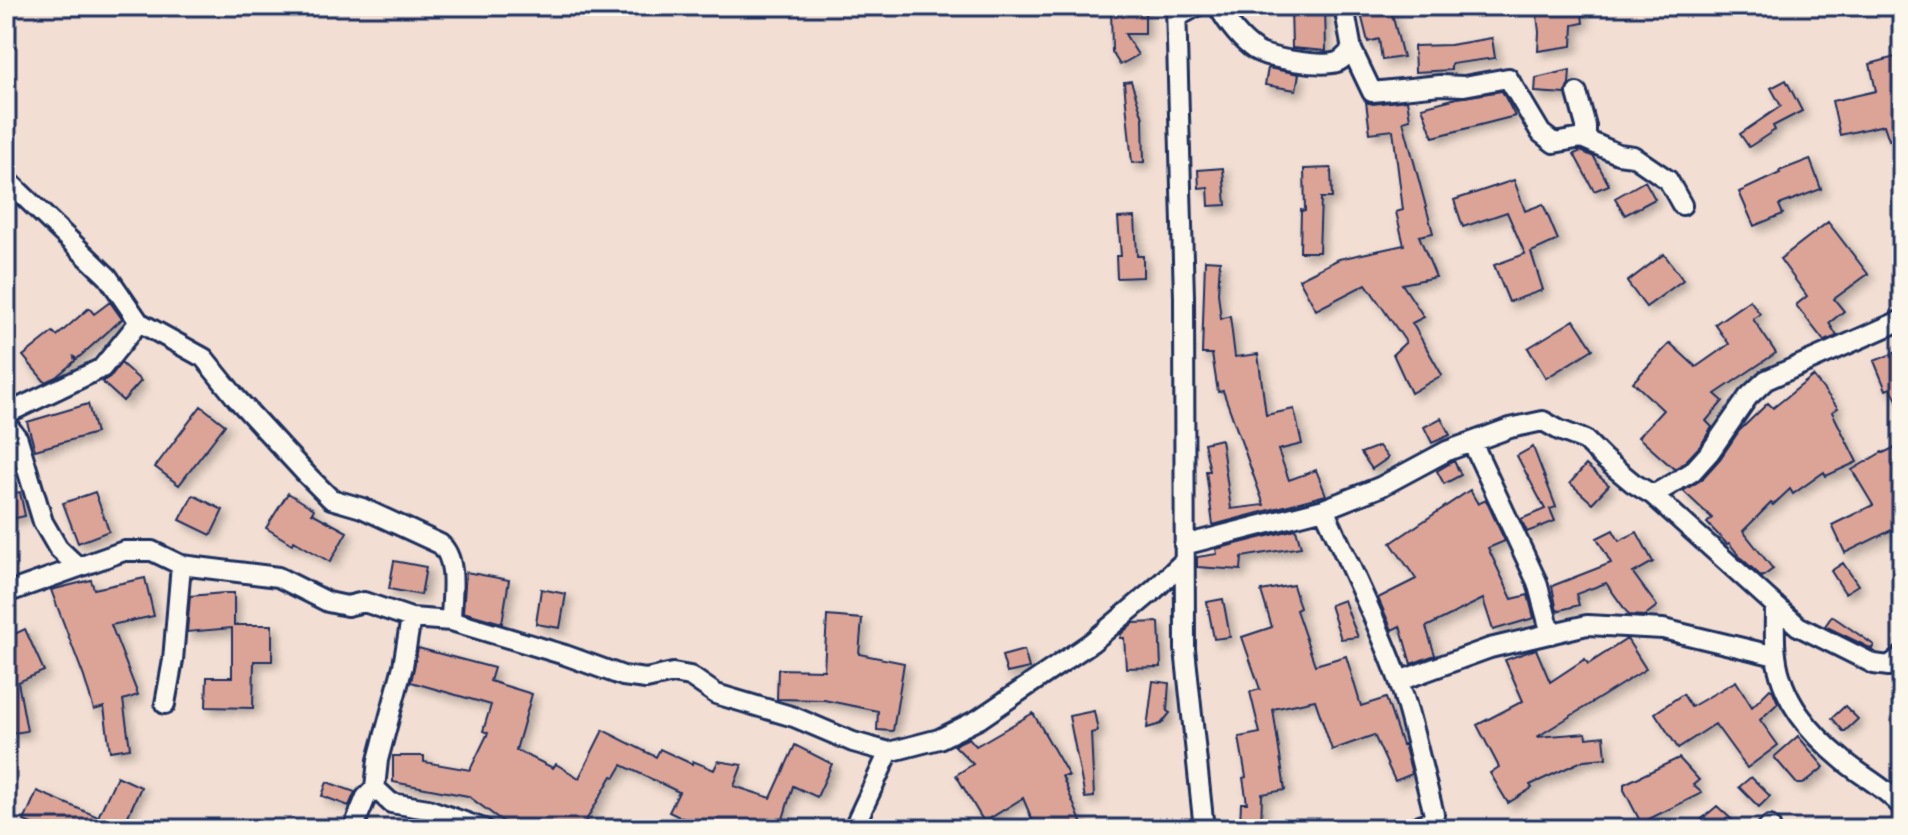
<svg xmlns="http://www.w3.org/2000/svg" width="1908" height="835" font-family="Sriracha,sans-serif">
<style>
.building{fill:#dca497;stroke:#1b2f5e;stroke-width:2;filter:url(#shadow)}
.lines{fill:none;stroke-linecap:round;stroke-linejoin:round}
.street-casing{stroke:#1b2f5e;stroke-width:24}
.street{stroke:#fbf7ec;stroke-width:18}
</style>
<defs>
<filter id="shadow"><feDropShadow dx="5" dy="5" stdDeviation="4" flood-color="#0004"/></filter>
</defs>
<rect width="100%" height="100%" fill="#f2ded2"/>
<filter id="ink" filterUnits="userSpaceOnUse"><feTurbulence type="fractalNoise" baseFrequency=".0125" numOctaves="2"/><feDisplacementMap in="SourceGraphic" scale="16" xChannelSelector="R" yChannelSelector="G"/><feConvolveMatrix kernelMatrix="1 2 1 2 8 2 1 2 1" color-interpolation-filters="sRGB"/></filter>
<g filter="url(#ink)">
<!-- building -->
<path class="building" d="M1291 6H1325L1326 51 1292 48Z
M1359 6H1390L1403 57 1382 60 1379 39 1368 42Z
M1536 6H1581L1583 23 1573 25 1572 46 1538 51 1539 32Z
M1111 8H1145V34H1125L1138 55 1120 65 1112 52Z
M1492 38 1495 58 1451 64V70L1415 72 1414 46 1450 45Z
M1902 55V136L1889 140 1884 125 1840 135 1832 101 1876 91 1870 64Z
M1268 68 1299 74 1296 90 1265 85Z
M1570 70 1569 84 1565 94 1535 92 1536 78Z
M1786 80 1802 111 1773 126 1775 130 1749 147 1740 134 1781 106 1771 88Z
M1131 81 1143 118 1144 162 1132 163 1124 82Z
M1502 91 1515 116 1433 137 1422 107 1457 98Z
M1407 100 1410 119 1403 121 1433 233 1419 236 1436 277 1402 284 1424 317 1412 323 1442 375 1411 393 1393 354 1406 342 1366 284 1316 310 1299 279 1339 259 1404 245 1396 212 1403 210 1393 130 1370 133 1366 102 1373 104Z
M1581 151 1594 157 1609 185 1594 191 1574 154Z
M1810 159 1821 189 1779 205 1783 214 1754 226 1739 192 1780 173 1779 171Z
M1223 168 1226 205 1209 206 1208 187 1199 188 1198 170Z
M1331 168 1332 198H1321L1319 252H1300L1301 210 1305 211 1304 169Z
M1514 180 1525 211 1543 204 1558 240 1531 252 1543 290 1509 302 1494 265 1525 254 1507 212 1463 227 1454 200Z
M1645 181 1655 199 1625 215 1615 198Z
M1135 217 1137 256H1143V277L1117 278 1116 256H1121L1118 218Z
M1828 222 1868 274 1834 299 1844 311 1829 323 1837 336 1824 341 1796 305 1807 296 1780 259Z
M1664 254 1683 280 1646 307 1627 282Z
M1205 260 1220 261 1218 293 1221 319 1230 316 1235 357 1258 354 1266 415 1294 409 1302 444 1278 450 1289 480 1316 470 1326 495 1213 525 1206 471H1210L1204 443 1221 439 1231 509 1264 505 1223 391 1218 392 1212 354H1202Z
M1750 300 1760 314 1753 319 1776 353 1715 394 1723 401 1706 421 1712 427 1701 445 1684 463 1674 469 1638 437 1663 410 1633 382 1670 343 1696 367 1729 344 1715 324Z
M110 302 122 319 77 359 74 357 75 361 56 377 45 382 23 356 53 332 57 336 89 308 94 314Z
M1574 320 1593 349 1546 378 1528 348Z
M1902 350V410L1891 388 1886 390 1874 361Z
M121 363 141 381 123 401 102 382 111 376Z
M1813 376 1838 408 1832 412 1857 462 1826 476 1824 472 1793 494 1790 489 1773 505 1771 503 1743 531 1773 569 1762 577 1741 558 1729 543 1727 544 1707 523 1712 518 1683 491 1701 480 1720 459 1739 431 1768 403 1773 408Z
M88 404 96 433 35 450 27 422Z
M201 406 225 425 179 485 155 467Z
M1441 418 1450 435 1432 443 1424 427Z
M1902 444V525L1845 553 1832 525 1873 505 1852 470 1882 452 1883 453Z
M1379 446 1388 458 1372 469 1361 453Z
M1533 447 1556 507 1550 509 1555 521 1527 532 1521 519 1545 509 1517 456Z
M1454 461 1461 475 1444 484 1437 471Z
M1586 465 1609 485 1592 503 1570 483Z
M1470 490 1478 504 1486 500 1505 541 1488 548 1512 599 1528 595 1534 618 1493 630 1483 599 1426 627 1435 655 1411 664 1400 626 1392 630 1378 598 1416 579 1391 543Z
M20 492 25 516 6 520V494Z
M95 492 109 531 78 543 63 503Z
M288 493 314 509 312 513 347 532 330 562 294 541 292 544 266 528Z
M193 495 223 510 211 535 180 520Z
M1296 529 1301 547 1242 557 1241 570 1197 567V557L1217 554 1216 549Z
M1613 530 1619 541 1637 532 1653 562 1633 573 1657 606 1644 616 1629 615 1606 583 1576 594 1579 605 1557 611 1552 586 1611 563 1597 538Z
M394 561 426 567 421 595 389 589Z
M1843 563 1858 585 1845 593 1831 571Z
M466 572 509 580 502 623 463 612Z
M145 578 154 616 111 625 138 695 123 700 130 748 110 751 104 707 94 710 84 677 51 590 91 580 94 589Z
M1293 585 1300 608 1296 610 1315 665 1346 656 1361 706 1386 698 1402 745 1404 744 1412 774 1395 781 1374 735 1332 750 1315 700 1273 709 1285 790 1262 794 1261 829H1251L1250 825 1240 824 1241 803H1247L1243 778 1246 777 1239 737 1260 733 1250 692 1260 689 1242 637 1272 627 1261 591Z
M541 589 566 594 560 628 536 624Z
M224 593H234V625H272V661H254L253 708 206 707 207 677H232V628L187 632 190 596Z
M1223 599 1230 637 1214 639 1207 602Z
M1344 600 1351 620 1358 637 1341 639 1330 605Z
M827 616 862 619 859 654 904 663 893 731 877 730 878 711 824 700 777 699 778 669 824 670Z
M1832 616 1874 645 1872 649 1825 626Z
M1159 622 1161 667 1126 668 1124 638H1120L1121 634 1133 623Z
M25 629 44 671 18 682 27 731 6 734V638Z
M1627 639 1646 669 1537 737 1586 733 1587 738 1604 736 1606 758 1584 760 1530 785 1532 788 1508 803 1490 773 1499 767 1477 725 1523 701 1505 660 1536 649 1550 682 1585 659 1588 664Z
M418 648 494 668 490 681 532 694 516 750 553 768 556 764 579 778 603 730 656 757 660 749 692 764 693 761 714 770 718 761 742 765 734 786 771 798 795 745 832 764 817 797 793 786 780 829H705L669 812 679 792 622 765 615 777 612 776 581 829H513L468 796 393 782V756H424V762L470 770 488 733 483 731 491 705 411 682Z
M1024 650 1029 668 1007 673 1002 656Z
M1153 681 1169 683 1167 711 1170 713 1161 724 1147 728Z
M1736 681 1752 707 1770 689 1773 691 1778 703 1760 720 1778 745 1747 768 1715 724 1678 748 1655 713 1683 694 1691 707Z
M1845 706 1858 719 1844 732 1832 718Z
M1094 711 1098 731 1091 733 1094 797 1085 798 1069 716Z
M1033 713 1069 776H1062L1084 829H1036L1023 798 984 822 956 775 973 764 954 745 969 738 976 746Z
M1798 736 1824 767 1803 784H1797L1774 757Z
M1679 758 1699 780 1693 785 1702 793 1641 823 1624 790V784Z
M117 776 141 787 123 827 126 829H44L24 821 37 791 98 817Z
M1751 777 1770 796 1759 807 1739 787Z
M327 782 355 792 349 806 322 796Z
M1717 806 1742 829H1690Z"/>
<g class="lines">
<!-- street casing -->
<g class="street-casing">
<path id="street" d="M1176 6 1184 297 1185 649 1204 829
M1218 6C1227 22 1239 39 1255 50 1269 59 1321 67 1337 62 1343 60 1347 54 1352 50
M1344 6 1352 50 1372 92 1440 85 1464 86 1508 78 1541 133 1554 143 1582 138 1618 154 1633 156 1668 180 1682 205
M1177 17 1197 6
M1577 93 1586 126V135L1582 138
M6 179 108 277 139 322 204 358 237 399 307 475 331 499 362 508 440 544C459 560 451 598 451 621
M6 414 102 368 139 322
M6 423 18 439 43 522 58 548 78 567
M1472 442 1537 582 1551 634
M1653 495 1692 472 1710 452 1748 397 1766 380 1902 320
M1324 509C1349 565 1377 620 1398 678 1413 722 1422 769 1434 814L1432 820 1410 829
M1184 545 1324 509 1380 487 1447 451 1510 428 1543 421 1559 430 1585 440 1604 459 1633 483 1653 495 1798 626 1874 664 1889 666 1902 656
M6 593 124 551H152L181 565 278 577 328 602 347 606 364 602 411 618 451 621 565 655 623 676 646 679 673 673 690 676 716 694 794 717 853 742 889 752 939 739 979 719 1092 642 1154 590 1184 561
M1775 605C1775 622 1774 639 1776 655 1781 700 1810 733 1844 761 1863 777 1886 788 1902 807
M411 618 403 666 378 760 375 788 391 803 428 809 484 829
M1399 681 1490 648 1587 625 1663 629 1776 656
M165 704 173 660 181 565
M353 829 366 797 375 788
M853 829 889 752
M1767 829 1770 826"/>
</g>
<!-- street -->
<use href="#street" class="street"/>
</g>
</g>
<!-- margin -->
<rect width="1908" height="835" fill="none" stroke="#fbf7ec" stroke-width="32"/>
<rect x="16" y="16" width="1876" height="803" fill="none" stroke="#1b2f5e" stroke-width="3" filter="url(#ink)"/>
</svg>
